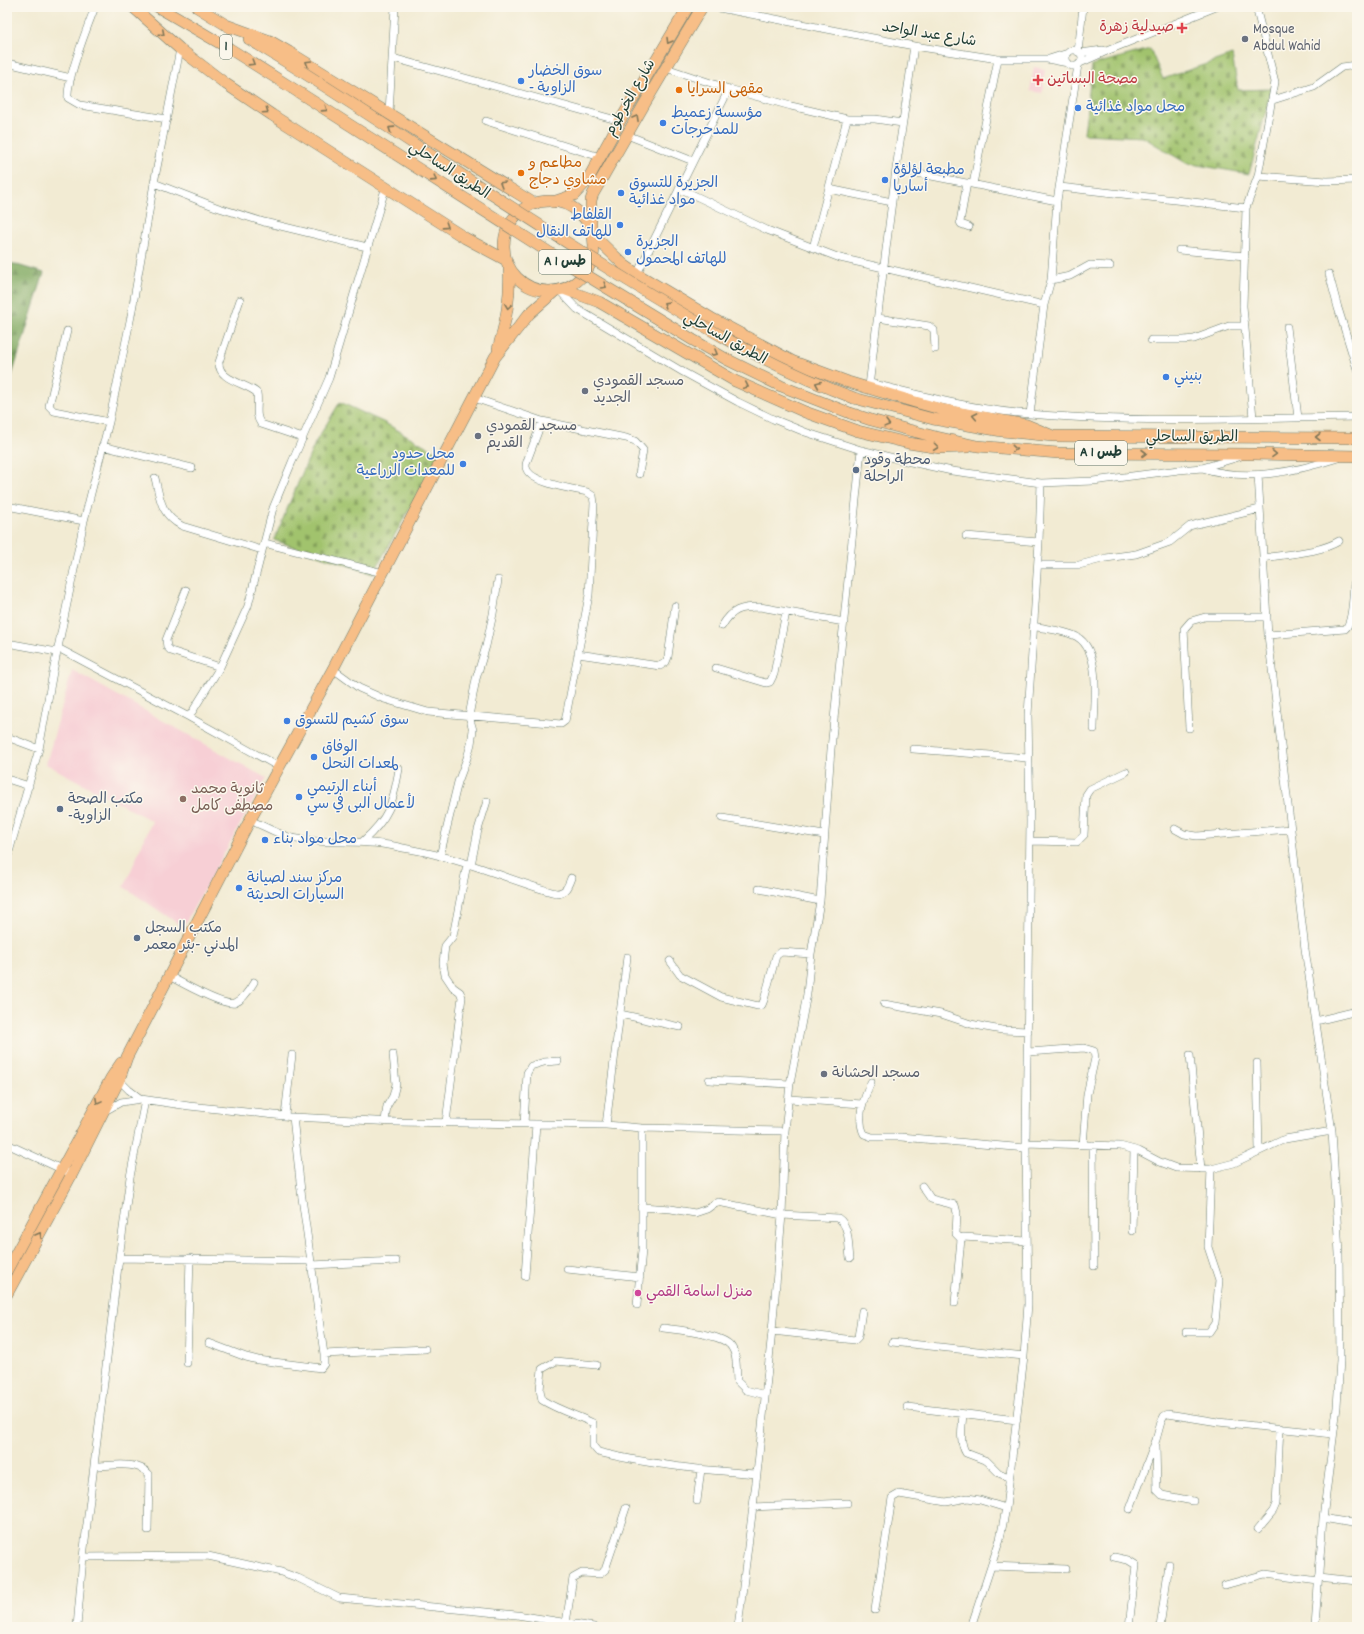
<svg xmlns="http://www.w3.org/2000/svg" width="1364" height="1634" font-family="Dekko,'Playpen Sans Arabic',sans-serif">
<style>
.built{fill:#f7cfd5}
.forest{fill:url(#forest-firs);stroke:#50734a}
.cemetery{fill:url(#cemetery-stones);stroke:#608050}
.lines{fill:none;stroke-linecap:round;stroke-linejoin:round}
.minor-casing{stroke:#697a6c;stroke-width:8}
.primary-casing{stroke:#697a6c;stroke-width:12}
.trunk-casing{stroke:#697a6c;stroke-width:12}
.minor{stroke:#fff;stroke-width:7}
.primary{stroke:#f7be87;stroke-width:11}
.trunk{stroke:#f7be87;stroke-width:11}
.trunk-bridge-casing{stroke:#697a6c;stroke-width:12;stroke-linecap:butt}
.trunk-bridge{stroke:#f7be87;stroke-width:11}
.oneway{stroke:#807759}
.health-dot{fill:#e0444e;stroke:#fbf7ec;stroke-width:1.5}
.worship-dot{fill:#6b7280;stroke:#fbf7ec;stroke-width:1.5}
.shop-dot{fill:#3f7fe0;stroke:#fbf7ec;stroke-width:1.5}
.food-dot{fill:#e8710a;stroke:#fbf7ec;stroke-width:1.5}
.service-dot{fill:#5c6f8a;stroke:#fbf7ec;stroke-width:1.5}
.education-dot{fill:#8d6e63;stroke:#fbf7ec;stroke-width:1.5}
.hotel-dot{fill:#d1479c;stroke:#fbf7ec;stroke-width:1.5}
.labels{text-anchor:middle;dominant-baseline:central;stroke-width:3;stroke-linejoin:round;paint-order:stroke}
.shield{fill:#fbf7ec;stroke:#61756b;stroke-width:1}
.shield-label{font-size:14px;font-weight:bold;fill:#1f3d34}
.health-label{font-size:15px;fill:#be3a42;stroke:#fbf7ec;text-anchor:end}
.worship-label{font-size:15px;fill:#5b616d;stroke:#fbf7ec;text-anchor:start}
.street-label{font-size:15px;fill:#1f3d34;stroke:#fbf7ec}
.shop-label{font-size:15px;fill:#366cbe;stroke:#fbf7ec;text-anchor:start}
.food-label{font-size:15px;fill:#c56008;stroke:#fbf7ec;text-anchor:start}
.service-label{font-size:15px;fill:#4e5e75;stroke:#fbf7ec;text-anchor:start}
.education-label{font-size:15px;fill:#785e54;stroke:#fbf7ec;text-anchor:start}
.hotel-label{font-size:15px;fill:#b23c85;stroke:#fbf7ec;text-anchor:start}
</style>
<defs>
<pattern id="forest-firs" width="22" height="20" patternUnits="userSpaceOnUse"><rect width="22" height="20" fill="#80a960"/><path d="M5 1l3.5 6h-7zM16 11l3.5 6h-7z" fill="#688b50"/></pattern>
<pattern id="cemetery-stones" width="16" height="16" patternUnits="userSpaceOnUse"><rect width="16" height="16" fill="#a1c36d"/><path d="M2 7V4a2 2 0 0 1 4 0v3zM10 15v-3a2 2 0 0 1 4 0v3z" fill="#83a05a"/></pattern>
</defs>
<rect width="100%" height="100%" fill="#fbf7ec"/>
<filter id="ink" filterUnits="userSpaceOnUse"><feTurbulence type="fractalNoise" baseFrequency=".025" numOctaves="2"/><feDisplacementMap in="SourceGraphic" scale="8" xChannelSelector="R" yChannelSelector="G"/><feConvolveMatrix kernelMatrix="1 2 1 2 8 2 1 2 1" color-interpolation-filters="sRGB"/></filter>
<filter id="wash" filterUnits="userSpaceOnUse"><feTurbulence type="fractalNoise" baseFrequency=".012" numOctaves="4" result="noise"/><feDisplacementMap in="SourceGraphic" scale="16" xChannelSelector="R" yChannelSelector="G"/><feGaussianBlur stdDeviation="0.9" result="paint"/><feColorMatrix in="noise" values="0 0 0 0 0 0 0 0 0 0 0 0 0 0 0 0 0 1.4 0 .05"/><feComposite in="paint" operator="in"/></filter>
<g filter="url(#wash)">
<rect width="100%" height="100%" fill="#f2ebd3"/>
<!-- built -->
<path class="built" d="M1034 67 1045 69 1042 93 1030 91Z
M72 670 266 778 183 927 124 887 152 821 46 764Z"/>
<!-- forest -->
<path class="forest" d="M7 262 44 273 7 391Z"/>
<!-- cemetery -->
<path class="cemetery" d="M1150 49 1163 79 1232 55 1238 90 1272 89 1249 174 1186 163 1143 137 1084 134 1092 65Z
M340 402 385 423 440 454 373 574 274 540 315 443Z"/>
</g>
<g filter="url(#ink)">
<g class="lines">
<!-- minor casing -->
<g class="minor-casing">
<path id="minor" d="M95 7C88 25 66 81 68 98L80 105 167 119
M714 7 914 46 998 59H1047L1068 63
M1066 58a8 8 0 1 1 16 0a8 8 0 1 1-16 0Z
M1078 52 1083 7
M1080 53 1103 50
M393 58 620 121
M1049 59 1068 53
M7 63 71 78
M1080 63 1109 50 1216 7
M666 68 729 89 791 106 847 119H875L902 123
M1273 100 1314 87 1342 67 1357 65
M389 113 395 7
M486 121 600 157
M627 135 693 161
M896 169 1057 201
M1258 176 1327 181 1357 180
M154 183 216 207 264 222 367 247
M967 183 960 222 961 224 969 227
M973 184 998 59
M1060 187 1246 208
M679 188 767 230 840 258 1044 305
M829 189 892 202
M813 248 847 119
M1179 250 1245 256
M637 274 729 89
M1329 274 1338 308 1357 369
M1051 280 1070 276 1090 265 1110 266
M559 290 577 309 683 372 738 402 773 419 805 432 861 450 906 461 952 471 1041 483 1093 481 1179 470 1202 468 1239 457
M240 300 219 362C218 381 247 383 257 393 259 404 254 415 261 424L303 438
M878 318 929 326 934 330 935 349
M1287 327 1298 418
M67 331 49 406 54 411 109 422
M1151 340H1184L1194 339 1229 326H1244
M870 383C919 395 968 408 1018 413 1131 424 1244 418 1357 417
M869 386 896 169 914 46
M474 398 542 421 626 438 635 441 643 450 639 474
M1030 414 1044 305 1051 280 1057 201 1078 65
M1253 418 1243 306 1246 208 1258 176 1275 82 1256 7
M542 421 527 461C526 463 526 465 526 467 528 483 574 489 587 492L593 496 594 503 589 595 578 654
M102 446 192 468
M1202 468C1246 482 1295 472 1338 458
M1258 475 1268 635 1305 949 1332 1131 1336 1200 1339 1254 1340 1360 1337 1407 1323 1518 1315 1627
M155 478C160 499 161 515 182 526L262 550
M7 506 84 521
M966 536 1039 542
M264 543 383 573
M1263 558C1285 554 1320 553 1339 541
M1038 565H1079L1106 558 1136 554 1170 542 1190 526 1197 524 1260 509
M186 590 166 640 167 647 171 651 220 667
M722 626C732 609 741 607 760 607L844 622
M1033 626C1046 629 1061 630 1073 635 1103 646 1094 704 1094 729
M1268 635 1345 629C1353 623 1353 594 1354 584
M7 643 57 652
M58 648 189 717 279 767
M716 668 766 683 770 682 774 674 786 612
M333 669 359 688 384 699 428 712 561 724 565 721 566 716 578 654 660 666 666 662 668 657 675 606
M189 717 220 667 248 606 273 508 292 462 329 378 386 186
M1189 728 1184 629 1191 621 1205 617H1267
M7 737 39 749
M913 749 1028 758
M7 779 29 786
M722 818 824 835
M250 820C264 826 277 834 292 838 324 845 357 839 389 845 406 849 423 851 440 856 479 865 517 883 556 893 566 893 568 886 571 878
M1175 829 1184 834 1197 836 1291 829
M1030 841 1077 842 1084 835 1086 795 1090 789 1126 772
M362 842C389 818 393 804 399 769
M440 856 458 782 467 758 471 744 473 730 469 716 476 679 486 646 493 614 498 580
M7 859 39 749 53 672 84 521 109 422 131 316 154 183 180 49
M471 865 478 830 487 801
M759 889 820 901
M670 961 680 975 721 997 758 1006 762 1005 764 1000 776 956 781 952 811 954
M169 976C180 982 224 1007 235 1003 243 1000 250 989 254 982
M884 1004 941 1014 971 1024 985 1027 1002 1030 1028 1031
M620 1014 680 1027
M1316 1021 1357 1011
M1028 1052 1084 1048 1094 1051 1095 1058 1087 1094 1083 1145
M1190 1055 1201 1169
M1257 1063 1259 1150
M119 1080 129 1090 141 1099
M709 1080 790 1084
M871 1082C864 1098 856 1117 864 1134L872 1137H901L1026 1148
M789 1099 862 1104
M105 1111 121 1102 141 1099 189 1106 293 1117 396 1122 606 1125 642 1128 785 1131
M285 1115 292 1055
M385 1121 387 1106 393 1096 396 1084 393 1055
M446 1122 462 997 460 992 453 987 445 975 443 963 445 946 453 936 467 864
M524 1124 527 1073 531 1066 544 1062 558 1061
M606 1125 627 957
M1026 1143 1120 1146 1139 1151 1160 1162 1176 1168 1211 1169 1234 1163 1285 1139 1332 1131
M7 1144 72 1174
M1093 1145 1094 1266
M922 1186 931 1199 955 1205 957 1213 956 1234 961 1239
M641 1207 671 1209 695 1213 707 1209 715 1203 718 1202 782 1215 838 1218C850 1226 848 1245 850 1258
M1132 1231 1134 1150
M119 1258 310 1261
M311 1265 396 1261
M567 1269 640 1277
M525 1276 536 1124
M955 1303 961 1239 963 1237 1027 1241
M637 1305 642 1250V1128
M663 1328C678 1330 721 1334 730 1345 738 1354 736 1370 737 1381L746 1390 765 1395
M772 1331 855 1340 858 1337 862 1311
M1186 1332H1209L1215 1323 1219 1280 1208 1247 1211 1169
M892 1342 1024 1356
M209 1343 246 1357 258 1360 321 1368 324 1364V1354L301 1191 293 1117
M324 1354 425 1349
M187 1363 190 1258
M596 1365 556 1361 542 1369 540 1390 542 1400C558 1410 576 1415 593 1423V1446L598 1452C650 1465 704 1470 757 1474
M907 1407 1017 1420
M963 1414C962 1427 959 1442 966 1453L987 1461 999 1473 1010 1478
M1156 1446 1157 1490 1162 1495 1193 1501
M94 1466C111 1466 137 1460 149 1474L148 1530
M697 1501 701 1469
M753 1507 847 1503
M1130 1509 1156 1440 1161 1422 1164 1416 1168 1414 1218 1422 1333 1434
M1323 1518 1357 1524
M1258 1529 1273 1511 1276 1504 1280 1428
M83 1557 208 1556 281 1572 298 1578 339 1598 517 1615 594 1627
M1114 1557 1128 1560 1136 1565 1129 1627
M991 1566 1066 1569
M1318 1577 1357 1581
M1225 1585 1265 1574 1318 1581
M875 1610 892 1498 899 1494 946 1502 968 1498 980 1500 1006 1508
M566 1623 573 1578 582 1573 600 1574 605 1570 626 1508
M77 1627 83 1557 119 1258 130 1177 145 1100
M738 1627 757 1474 772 1331 782 1215 785 1131 790 1084 807 994 811 954 820 901 831 749 861 450
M971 1627 1000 1539 1006 1508 1024 1356 1028 1304 1026 1143 1030 821 1028 715 1039 542 1041 483
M1160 1627 1169 1564"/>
</g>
<!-- primary casing -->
<g class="primary-casing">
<path id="primary" d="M553 202 574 195 587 181 620 121 688 7
M591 229V200L593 194 645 103 702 7"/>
</g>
<!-- trunk casing -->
<g class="trunk-casing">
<path id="trunk" d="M133 7 180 49 226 84 272 115 465 238 506 260
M158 7 230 49 292 88
M197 7 231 28
M226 25 270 41 289 52 535 204
M249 39 301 71
M504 246a45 45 0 1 1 90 0a45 45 0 1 1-90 0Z
M593 235 624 265 637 274 711 318 794 362 848 382 915 402 944 410 1027 425 1053 436
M564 289 599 302 735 381 805 412 858 431 908 443 940 448 968 447
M498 349C506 321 511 296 509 267
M854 398 933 419 1002 431 1053 436 1357 438
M850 413 871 420 932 436 977 446 1058 453 1252 454 1357 456
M7 1270 111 1078 121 1063
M7 1294 72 1174 119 1080 127 1057 169 976 250 820 333 669 495 357 529 314 555 291"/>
</g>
<!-- minor -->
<use href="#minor" class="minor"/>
<!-- primary -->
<use href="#primary" class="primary"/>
<!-- trunk -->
<use href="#trunk" class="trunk"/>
<!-- trunk-bridge casing -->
<g class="trunk-bridge-casing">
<path id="trunk-bridge" d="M301 71C403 136 503 203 606 267 687 317 764 365 854 398
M292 88 558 258 693 340 726 359 781 386 850 413"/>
</g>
<!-- trunk-bridge -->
<use href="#trunk-bridge" class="trunk-bridge"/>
</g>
<!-- one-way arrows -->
<defs><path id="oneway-chevron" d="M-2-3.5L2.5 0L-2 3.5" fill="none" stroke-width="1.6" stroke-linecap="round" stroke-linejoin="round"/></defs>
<g class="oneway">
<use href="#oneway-chevron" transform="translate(162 33) rotate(41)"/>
<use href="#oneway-chevron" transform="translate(669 41) rotate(121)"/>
<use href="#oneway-chevron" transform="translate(252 63) rotate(32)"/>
<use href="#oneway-chevron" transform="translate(308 63) rotate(-149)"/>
<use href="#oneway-chevron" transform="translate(325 109) rotate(33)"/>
<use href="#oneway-chevron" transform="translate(266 111) rotate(34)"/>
<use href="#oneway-chevron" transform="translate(636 118) rotate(-61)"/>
<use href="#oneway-chevron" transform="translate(391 129) rotate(-147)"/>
<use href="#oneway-chevron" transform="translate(434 179) rotate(33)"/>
<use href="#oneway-chevron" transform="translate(502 184) rotate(-149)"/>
<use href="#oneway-chevron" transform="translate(446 226) rotate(33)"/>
<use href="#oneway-chevron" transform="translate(604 286) rotate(31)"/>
<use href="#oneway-chevron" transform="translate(666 304) rotate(-148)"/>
<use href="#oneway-chevron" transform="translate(508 306) rotate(98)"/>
<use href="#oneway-chevron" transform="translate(715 353) rotate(29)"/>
<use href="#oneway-chevron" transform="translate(818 384) rotate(-157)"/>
<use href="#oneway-chevron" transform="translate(746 386) rotate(25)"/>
<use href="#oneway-chevron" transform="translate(975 416) rotate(-169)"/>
<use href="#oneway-chevron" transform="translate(887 424) rotate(15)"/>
<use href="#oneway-chevron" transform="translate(1318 437) rotate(-180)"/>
<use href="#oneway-chevron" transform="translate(936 447) rotate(7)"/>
<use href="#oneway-chevron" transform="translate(1014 449) rotate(5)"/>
<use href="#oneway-chevron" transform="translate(1144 453)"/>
<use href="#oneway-chevron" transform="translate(1274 454) rotate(1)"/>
<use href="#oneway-chevron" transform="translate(98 1101) rotate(118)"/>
<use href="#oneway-chevron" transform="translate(39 1235) rotate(-61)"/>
</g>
</g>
<!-- markers -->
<g class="health-dot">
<path d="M1180 22h4v4h4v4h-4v4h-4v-4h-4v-4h4z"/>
<path d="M1036 74h4v4h4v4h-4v4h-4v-4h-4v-4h4z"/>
</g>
<g class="worship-dot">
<circle cx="1245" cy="39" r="4"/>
<circle cx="585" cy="391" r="4"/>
<circle cx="478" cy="436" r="4"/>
<circle cx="824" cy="1074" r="4"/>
</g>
<g class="shop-dot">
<circle cx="521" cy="81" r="4"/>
<circle cx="1078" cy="108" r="4"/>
<circle cx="663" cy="123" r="4"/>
<circle cx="885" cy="180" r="4"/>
<circle cx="621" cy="193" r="4"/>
<circle cx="620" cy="225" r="4"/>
<circle cx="628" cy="252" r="4"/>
<circle cx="1166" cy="377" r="4"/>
<circle cx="463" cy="464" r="4"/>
<circle cx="287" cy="721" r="4"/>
<circle cx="314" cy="757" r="4"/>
<circle cx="299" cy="797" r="4"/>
<circle cx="265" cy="840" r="4"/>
<circle cx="239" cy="888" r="4"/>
</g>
<g class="food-dot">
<circle cx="679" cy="90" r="4"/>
<circle cx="521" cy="173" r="4"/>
</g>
<g class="service-dot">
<circle cx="856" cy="470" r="4"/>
<circle cx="60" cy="809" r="4"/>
<circle cx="137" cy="938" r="4"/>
</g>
<circle class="education-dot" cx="183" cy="799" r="4"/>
<circle class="hotel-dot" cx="638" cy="1293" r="4"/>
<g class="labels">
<!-- shield labels -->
<g class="shield">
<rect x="220" y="35" width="12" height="24" rx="3"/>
<rect x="539" y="250" width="52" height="24" rx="3"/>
<rect x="1075" y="441" width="52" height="24" rx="3"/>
</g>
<g class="shield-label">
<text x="226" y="47">1</text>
<text x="565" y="262">A 1 طس</text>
<text x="1101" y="453">A 1 طس</text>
</g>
<!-- health labels -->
<g class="health-label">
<text x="1174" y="28">صيدلية زهرة</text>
<text x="1047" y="80" text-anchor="start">مصحة البساتين</text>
</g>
<!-- worship labels -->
<g class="worship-label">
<text x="1253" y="30">Mosque<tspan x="1253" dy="17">Abdul Wahid</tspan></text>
<text x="593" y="382">مسجد القمودي<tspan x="593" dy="17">الجديد</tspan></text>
<text x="486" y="427">مسجد القمودي<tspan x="486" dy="17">القديم</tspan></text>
<text x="832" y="1074">مسجد الحشانة</text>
</g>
<!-- street labels -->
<g class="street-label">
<text transform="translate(929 35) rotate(9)">شارع عبد الواحد</text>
<text transform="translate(631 98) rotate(-60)">شارع الخرطوم</text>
<text transform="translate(449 171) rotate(33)">الطريق الساحلي</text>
<text transform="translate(725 339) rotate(29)">الطريق الساحلي</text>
<text x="1192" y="438">الطريق الساحلي</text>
</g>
<!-- shop labels -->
<g class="shop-label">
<text x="529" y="72">سوق الخضار<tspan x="529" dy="17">- الزاوية</tspan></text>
<text x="1086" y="108">محل مواد غذائية</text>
<text x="671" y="114">مؤسسة زعميط<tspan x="671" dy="17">للمدحرجات</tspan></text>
<text x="893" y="171">مطبعة لؤلؤة<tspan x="893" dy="17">أساريا</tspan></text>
<text x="629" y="184">الجزيرة للتسوق<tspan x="629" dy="17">مواد غذائية</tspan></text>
<text x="612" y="216" text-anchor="end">القلفاط<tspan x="612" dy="17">للهاتف النقال</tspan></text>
<text x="636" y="243">الجزيرة<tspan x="636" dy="17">للهاتف المحمول</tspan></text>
<text x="1174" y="377">بنيني</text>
<text x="455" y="455" text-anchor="end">محل حدود<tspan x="455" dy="17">للمعدات الزراعية</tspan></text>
<text x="295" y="721">سوق كشيم للتسوق</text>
<text x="322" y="748">الوفاق<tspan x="322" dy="17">لمعدات النحل</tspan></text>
<text x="307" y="788">أبناء الرتيمي<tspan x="307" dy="17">لأعمال البى في سي</tspan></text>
<text x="273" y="840">محل مواد بناء</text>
<text x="247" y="879">مركز سند لصيانة<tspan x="247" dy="17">السيارات الحديثة</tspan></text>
</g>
<!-- food labels -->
<g class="food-label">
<text x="687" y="90">مقهى السرايا</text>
<text x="529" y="164">مطاعم و<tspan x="529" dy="17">مشاوي دجاج</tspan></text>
</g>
<!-- service labels -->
<g class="service-label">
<text x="864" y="461">محطة وقود<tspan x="864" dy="17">الراحلة</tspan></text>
<text x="68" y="800">مكتب الصحة<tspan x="68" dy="17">-الزاوية</tspan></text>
<text x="145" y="929">مكتب السجل<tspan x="145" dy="17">المدني -بئر معمر</tspan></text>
</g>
<!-- education labels -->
<g class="education-label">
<text x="191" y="790">ثانوية محمد<tspan x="191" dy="17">مصطفى كامل</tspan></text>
</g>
<!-- hotel labels -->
<g class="hotel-label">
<text x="646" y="1293">منزل اسامة القمي</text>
</g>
</g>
<!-- margin -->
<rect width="1364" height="1634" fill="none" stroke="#fbf7ec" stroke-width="24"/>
</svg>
